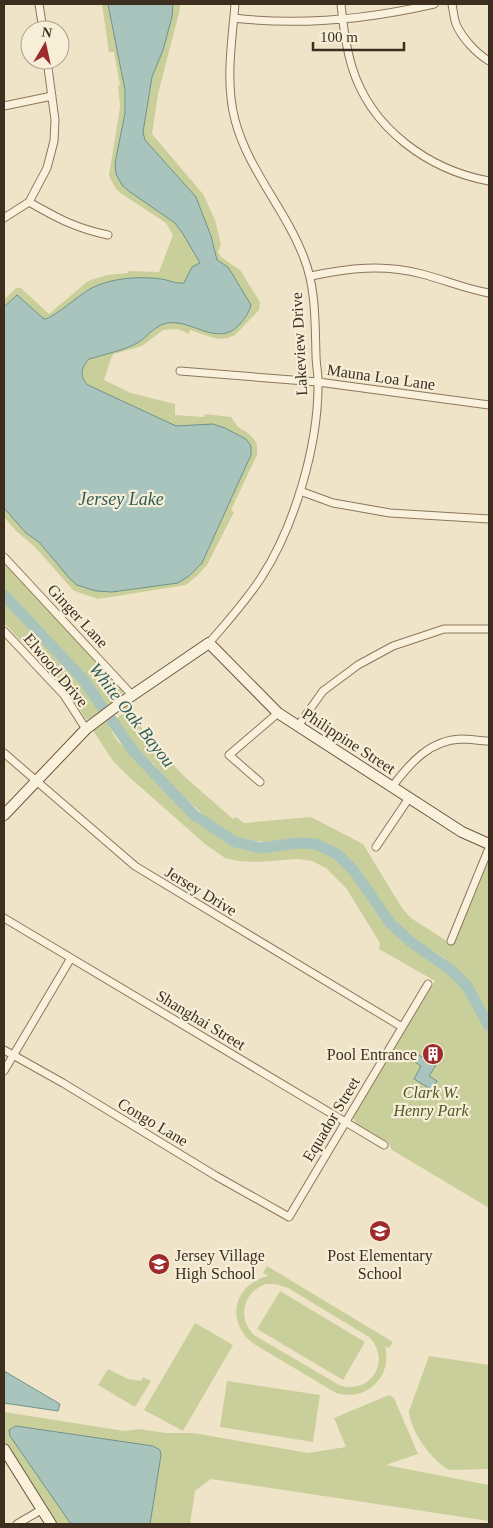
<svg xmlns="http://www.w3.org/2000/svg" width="493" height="1528" font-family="'Times New Roman',serif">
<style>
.green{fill:#c9cf9b;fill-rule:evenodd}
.water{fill:#a9c4bc;stroke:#6f938a}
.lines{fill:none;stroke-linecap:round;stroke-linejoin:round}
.river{stroke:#a9c4bc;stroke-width:11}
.street-casing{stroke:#8d765c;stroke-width:9}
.secondary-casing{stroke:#6f573f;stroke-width:12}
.street{stroke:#faf1dc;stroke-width:7}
.secondary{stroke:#faf1dc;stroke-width:10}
.labels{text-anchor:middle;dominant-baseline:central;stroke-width:4.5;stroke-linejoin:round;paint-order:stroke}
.street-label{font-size:16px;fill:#3d2e20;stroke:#f7eed8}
.poi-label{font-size:16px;fill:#3d2e20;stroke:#f7eed8;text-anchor:end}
.park-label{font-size:16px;font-style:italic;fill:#4d5a26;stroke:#f7eed8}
.water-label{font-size:18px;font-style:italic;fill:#2f5d5a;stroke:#f7eed8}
</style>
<rect width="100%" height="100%" fill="#f0e4c8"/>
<!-- green -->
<path class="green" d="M102 4H180L179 13 158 94 152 134 203 194 215 220 221 244 218 252 221 257 240 270 260 302 259 310 235 335 228 338 217 339 190 330 189 334 178 329 163 330 142 346 114 354 111 358 104 380 131 393 175 404V415L204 417 205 414 231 417 238 427 248 433 254 439 257 444V455L231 510 234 512 207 565 197 576 186 585 98 599 77 592 73 590 34 546 17 532 4 517V300L16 288H21L49 314 88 281 107 275 128 273V271L159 272 173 235 166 223 122 194 116 189 112 182 109 175 120 107 118 85H120L114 52H109Z
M4 561 123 689 122 696 88 720 85 718 67 690 4 623Z
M126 704 151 742 186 778 233 819 236 817 244 823 311 817 363 844 402 908 411 918 453 945 489 858V1019L467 978 443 957 406 934 393 920 361 871 345 858 320 842 308 839 276 843 241 840 216 826 174 788 153 763 136 748 116 719 125 711 122 706Z
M106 721C112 730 117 746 128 748L156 782 183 809 212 832 235 847 255 851H270L299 846 313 848 331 856 343 864 395 934 407 945 452 975 464 989 489 1034V1208L392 1150 388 1142 356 1124 353 1117 435 981 379 949 380 943 346 888 326 868 312 861 298 859 258 862 238 861 225 858 205 844 129 777 113 761 92 729Z
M267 1266 393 1342 389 1348 385 1346C393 1377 366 1402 336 1393L254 1344C225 1323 233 1284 268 1276L263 1273ZM266 1284H275L288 1288 369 1337C392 1360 371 1396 339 1385L254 1335C237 1318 243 1292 266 1284Z
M280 1291 365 1342 343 1380 257 1329Z
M195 1323 233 1345 183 1431 144 1410Z
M429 1356 489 1365V1469L450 1470C433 1463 409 1429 409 1411Z
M108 1369 128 1379 141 1381 143 1377 151 1381 135 1407 98 1385Z
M227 1381 320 1395 313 1442 220 1427Z
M389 1395 394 1398 418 1454 386 1465 489 1485V1521L211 1479 195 1491 190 1524H58L4 1440V1412L125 1431 139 1429 166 1433H194L308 1453 346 1447 334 1418Z"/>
<!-- water -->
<path class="water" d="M108 4H173L172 17 163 50 152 77 143 132 145 140 196 197 211 236 217 260 228 267 251 305C249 313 245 318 240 324 217 351 187 313 161 325 152 329 147 337 139 342 128 349 103 355 89 359 81 368 79 376 88 385L176 426 213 424 225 428 246 439 251 446V455L202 563 189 576 178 583 112 592 96 591 77 585 70 579 39 542 26 533 4 508V307L17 295 44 319C55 318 81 292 96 286 115 278 140 276 161 279 169 280 176 284 184 283L192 267 200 263 183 234 175 223 130 192 122 185 116 174 115 163 125 113V90Z
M419 1055 436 1065 429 1076 437 1081 432 1090 414 1079 421 1066 415 1062Z
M4 1371 60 1404 58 1411 4 1403Z
M16 1426 153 1446 160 1450 161 1455 150 1524H71L10 1436 9 1430Z"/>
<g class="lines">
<!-- river -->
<path class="river" d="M4 595 82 678 134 752 194 815 235 842 261 848 298 843 316 844 337 854 355 872 390 923 411 942 451 970 467 986 489 1026"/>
<!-- street casing -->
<g class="street-casing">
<path id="street" d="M39 4 43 30
M341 4C343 25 346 47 352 67 371 129 429 170 489 181
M452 4C453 10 454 18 456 24 462 38 476 53 489 61
M234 18C301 26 369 19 434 4
M4 106 52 96
M29 202C57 218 75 228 108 235
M4 218 29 202 47 168 54 141 55 120 47 60
M311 276C348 268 384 264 422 274 445 280 466 289 489 293
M180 371 318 382 489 405
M300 491 333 503 390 513 489 519
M4 557 132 695
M4 631 64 695 86 729
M209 643C227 622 246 601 261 578 295 526 319 443 318 381 318 372 316 364 316 355 315 323 316 288 304 258 286 210 248 170 235 120 225 82 232 42 235 4
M298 726 323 691 358 665 393 646 444 629H489
M4 753 135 866 402 1027
M260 782 229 755 278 713
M392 787C410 763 430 740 461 739 471 739 480 741 489 741
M376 847 409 798
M4 918 384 1145
M451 941 489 848
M4 1050 63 1083 216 1176 289 1217 428 984
M4 1071 71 958
M17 1524 41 1510"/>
</g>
<!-- secondary casing -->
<g class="secondary-casing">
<path id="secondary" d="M4 815 86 729 118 705 209 643 278 713 462 832 489 844
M4 1449 51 1524"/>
</g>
<!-- street -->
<use href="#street" class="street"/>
<!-- secondary -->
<use href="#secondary" class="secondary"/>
</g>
<!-- icons -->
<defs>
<g id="building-disc" transform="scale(1.125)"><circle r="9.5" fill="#9e2a2b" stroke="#f7eed8"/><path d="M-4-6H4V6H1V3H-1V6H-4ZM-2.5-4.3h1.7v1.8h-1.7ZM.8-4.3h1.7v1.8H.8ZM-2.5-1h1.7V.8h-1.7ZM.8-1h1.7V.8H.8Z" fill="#fff"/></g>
<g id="school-disc" transform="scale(1.125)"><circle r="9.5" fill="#9e2a2b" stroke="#f7eed8"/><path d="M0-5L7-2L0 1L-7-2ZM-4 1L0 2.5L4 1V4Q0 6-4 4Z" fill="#fff"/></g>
</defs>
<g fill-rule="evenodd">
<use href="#building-disc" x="433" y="1054"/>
<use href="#school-disc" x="380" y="1231"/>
<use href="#school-disc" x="159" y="1264"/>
</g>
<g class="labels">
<!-- street labels -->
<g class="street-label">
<text transform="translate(299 344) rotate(-93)">Lakeview Drive</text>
<text transform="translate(381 377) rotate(8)">Mauna Loa Lane</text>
<text transform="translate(78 616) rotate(47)">Ginger Lane</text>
<text transform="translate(56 670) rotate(50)">Elwood Drive</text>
<text transform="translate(349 741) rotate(33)">Philippine Street</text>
<text transform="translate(201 891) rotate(31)">Jersey Drive</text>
<text transform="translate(201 1020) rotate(31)">Shanghai Street</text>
<text transform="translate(331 1119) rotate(-59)">Equador Street</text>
<text transform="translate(153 1122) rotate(31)">Congo Lane</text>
</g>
<!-- poi labels -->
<g class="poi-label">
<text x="417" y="1054">Pool Entrance</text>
<text x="175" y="1255" text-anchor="start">Jersey Village<tspan x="175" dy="18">High School</tspan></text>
<text x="380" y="1255" text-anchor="middle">Post Elementary<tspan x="380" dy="18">School</tspan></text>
</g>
<!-- park labels -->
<g class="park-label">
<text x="431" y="1092">Clark W.<tspan x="431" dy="18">Henry Park</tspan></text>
</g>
<!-- water labels -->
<g class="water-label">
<text x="121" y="499">Jersey Lake</text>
<text transform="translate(132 715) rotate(52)">White Oak Bayou</text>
</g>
</g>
<!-- border -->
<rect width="493" height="1528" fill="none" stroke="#3d2e20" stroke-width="10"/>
<!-- north arrow -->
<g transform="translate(45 45) rotate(9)"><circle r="24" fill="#f7eed8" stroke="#ada18e"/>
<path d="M0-4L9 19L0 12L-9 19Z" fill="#9e2a2b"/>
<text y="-8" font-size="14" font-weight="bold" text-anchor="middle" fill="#3d2e20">N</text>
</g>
<!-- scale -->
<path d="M313 42v8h91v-8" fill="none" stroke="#3d2e20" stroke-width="2.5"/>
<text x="320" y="42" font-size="15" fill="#3d2e20" stroke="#f7eed8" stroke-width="4" paint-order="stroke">100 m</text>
</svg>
